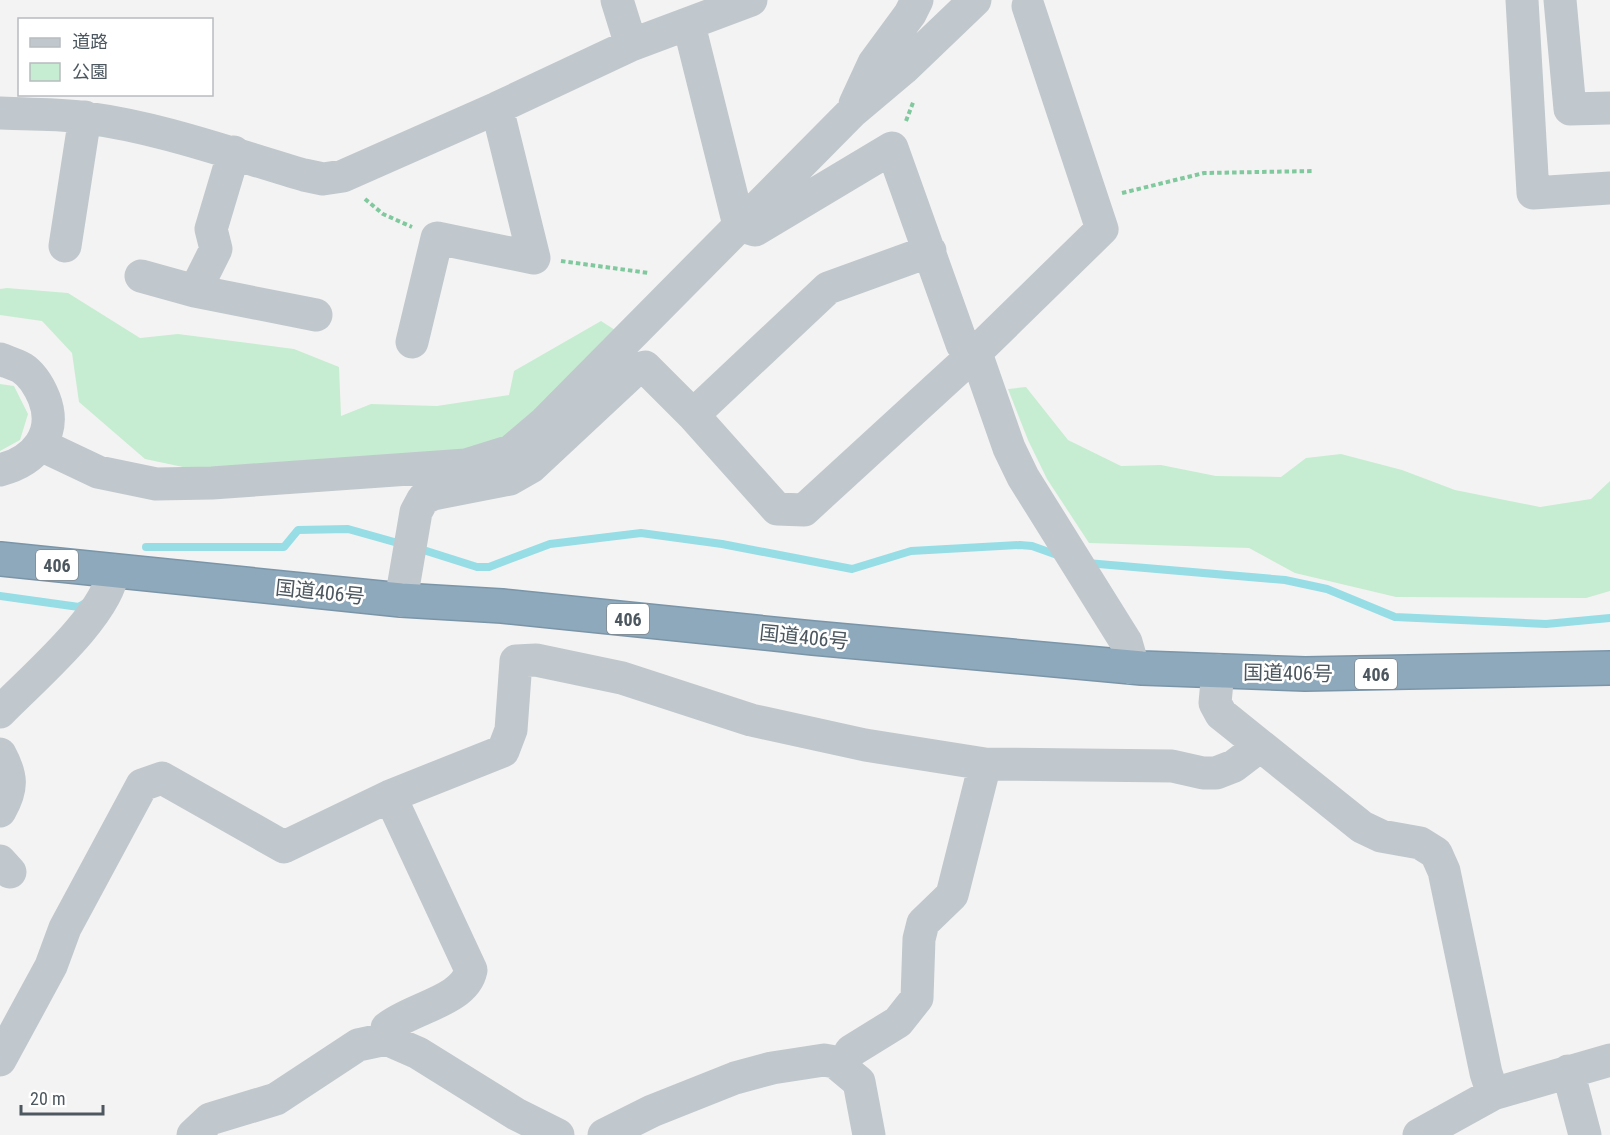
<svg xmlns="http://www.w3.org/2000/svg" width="1610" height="1135" font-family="'Roboto Condensed','Noto Sans JP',sans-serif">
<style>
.green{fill:#c6edd1}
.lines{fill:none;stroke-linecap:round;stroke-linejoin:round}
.stream{stroke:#97dde6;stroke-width:8}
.highway-casing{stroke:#7a95a8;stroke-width:36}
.path{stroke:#80c99e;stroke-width:4;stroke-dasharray:4.5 3;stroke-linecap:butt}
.minor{stroke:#c0c8cd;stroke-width:33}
.highway{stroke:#8fa9bc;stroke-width:33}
.labels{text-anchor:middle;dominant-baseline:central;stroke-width:5;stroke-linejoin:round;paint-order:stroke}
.shield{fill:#fff;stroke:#82898f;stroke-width:1.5}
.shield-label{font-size:18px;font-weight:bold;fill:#4c575f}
.street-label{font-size:20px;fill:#4c575f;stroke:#fff}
</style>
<rect width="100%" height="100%" fill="#f4f3f3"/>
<!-- green -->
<path class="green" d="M7 288 68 293 140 338 178 334 294 349 339 367 341 416 371 404 437 406 509 395 514 371 601 321 615 330 522 435 480 458 221 475 145 459 79 402 72 353 42 321 0 315V289Z
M0 384 14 386 28 414 20 440 0 451Z
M1026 387 1068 440 1121 466 1161 465 1216 476 1281 477 1306 458 1341 454 1402 470 1455 490 1540 507 1591 499 1610 481V591L1586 598 1396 597 1295 573 1249 548 1089 543 1047 479 1028 440 1008 389Z"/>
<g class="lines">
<!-- stream -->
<path class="stream" d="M146 547H284L298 530 348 529 405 545
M417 548 477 567H489L550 544 641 533 722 544 852 569 911 551 1020 545 1032 546 1060 556
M1087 563 1285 580 1327 589 1395 617 1546 624 1610 618
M0 596 79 607 87 602"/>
<!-- highway casing -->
<g class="highway-casing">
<path id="highway" d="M0 559 401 600 502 606 813 638 1142 668 1305 674 1610 668"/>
</g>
<!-- path -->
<path class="path" d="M906 121 914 100
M1122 193 1204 173 1314 171
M365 199 383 214 412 227
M561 261 649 273"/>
<!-- minor -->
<path class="minor" d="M617 0 631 45
M1522 0 1533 193 1610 188
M1560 0 1570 109 1610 108
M689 25 739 225 755 230 892 148 962 344 971 357 979 362 1009 448 1023 477 1126 642 1130 656 1129 667
M855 104 874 63 910 14 917 0
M0 113C29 115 59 113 87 118 162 128 232 154 304 175L323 179 343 176 497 108 631 45 751 0
M65 246 85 117
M141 276 195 291 316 315
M195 291 216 249 211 229 234 152
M412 342 437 238 534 258 497 108
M0 359C7 362 15 364 22 368 33 375 39 386 44 398 58 434 35 461 0 470
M693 415 828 288 930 251
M41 445 98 472 156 484 212 483 466 465 511 451 544 423 852 112 903 69 975 0
M401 600 416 512 423 499 433 494 510 479 531 467 635 370 645 367 693 415 777 509 804 510 971 357 1102 229 1028 6
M1218 671 1215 703 1221 714 1362 827 1381 836 1420 843 1436 853 1444 871 1486 1073 1493 1094
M0 712C32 679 108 615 113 571
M0 754C12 776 13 788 0 811
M0 861 10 872
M386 1039 387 1028C411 1008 465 1001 471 970L390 796
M0 1060 51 966 65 928 142 785 162 778 284 847 390 796 503 751 511 730 516 661 536 660 622 678 751 720 865 745 985 764 1172 766 1203 773H1216L1234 766 1260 746
M842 1066 851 1051 898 1022 917 998 919 939 923 923 952 895 985 764
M1568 1071 1585 1135
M193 1135 210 1119 276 1099 358 1045 386 1039 418 1053 516 1114 558 1135
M604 1135 652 1111 735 1078 772 1068 824 1060 835 1062 859 1082 869 1135
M1419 1135 1493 1094 1610 1060"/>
<!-- highway -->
<use href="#highway" class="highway"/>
</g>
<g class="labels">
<!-- shield labels -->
<g class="shield">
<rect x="36" y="550" width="42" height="30" rx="4.5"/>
<rect x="607" y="604" width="42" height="30" rx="4.5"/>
<rect x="1355" y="659" width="42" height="30" rx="4.5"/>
</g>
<g class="shield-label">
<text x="57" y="565">406</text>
<text x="628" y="619">406</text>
<text x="1376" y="674">406</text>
</g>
<!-- street labels -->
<g class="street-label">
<text transform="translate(320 592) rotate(6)">国道406号</text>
<text transform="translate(804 637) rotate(6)">国道406号</text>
<text transform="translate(1288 673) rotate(1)">国道406号</text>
</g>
</g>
<!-- legend -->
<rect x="18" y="18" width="195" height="78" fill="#ffffff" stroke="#b7bcbf" stroke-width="1.5"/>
<rect x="30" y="38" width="30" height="9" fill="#c0c8cd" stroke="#b7bcbf" stroke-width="1.5"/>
<text x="72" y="48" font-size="18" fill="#4c575f">道路</text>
<rect x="30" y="63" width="30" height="18" fill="#c6edd1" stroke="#b7bcbf" stroke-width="1.5"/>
<text x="72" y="78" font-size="18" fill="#4c575f">公園</text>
<!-- scale -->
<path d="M21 1105v9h82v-9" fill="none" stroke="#4c575f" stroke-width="3"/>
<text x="30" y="1105" font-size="18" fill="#4c575f" stroke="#ffffff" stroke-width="4.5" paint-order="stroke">20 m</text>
</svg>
